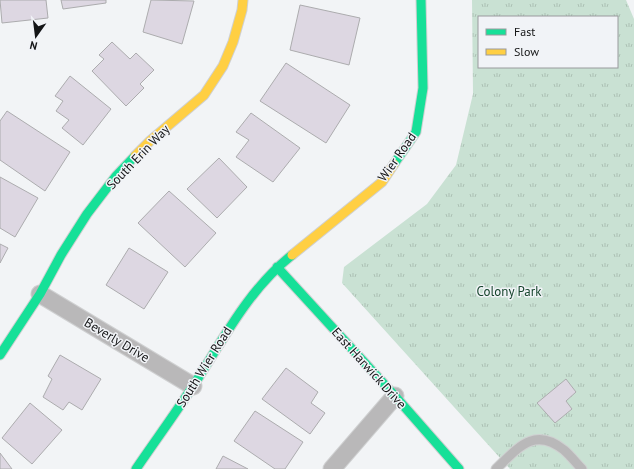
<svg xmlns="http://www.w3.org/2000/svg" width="634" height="469" font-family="'PT Sans',sans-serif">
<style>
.park{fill:url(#park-tufts);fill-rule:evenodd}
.building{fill:#ddd7e2;stroke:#acacae}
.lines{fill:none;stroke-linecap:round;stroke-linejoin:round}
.lane-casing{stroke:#cfd0d1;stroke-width:11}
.street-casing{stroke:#cfd0d1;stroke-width:19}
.fast-casing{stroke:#cfd0d1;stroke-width:11}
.slow-casing{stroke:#cfd0d1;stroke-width:11}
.lane{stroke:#b9b8b9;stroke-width:9}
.street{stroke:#b9b8b9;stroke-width:17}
.fast{stroke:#16e098;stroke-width:9}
.slow{stroke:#ffcf43;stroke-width:9}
.labels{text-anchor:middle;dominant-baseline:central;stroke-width:3;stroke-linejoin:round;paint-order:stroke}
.street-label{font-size:13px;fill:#141516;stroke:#f1f3f7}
.park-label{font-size:13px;fill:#14442b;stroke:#f1f3f7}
</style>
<defs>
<pattern id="park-tufts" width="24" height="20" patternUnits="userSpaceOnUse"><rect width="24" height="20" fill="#c9e1d3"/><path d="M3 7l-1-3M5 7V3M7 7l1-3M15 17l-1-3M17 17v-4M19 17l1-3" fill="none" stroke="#acc0b4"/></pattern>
</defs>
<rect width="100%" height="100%" fill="#f2f4f6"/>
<!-- park -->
<path class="park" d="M472 0H626L634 19V469H510L342 283 344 267 427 204 456 165 473 94ZM479 17H617V67H479Z"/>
<!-- building -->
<path class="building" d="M0 0H46L48 18 2 23Z
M61 0H106V3L63 9Z
M151 0 194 1 182 44 143 32Z
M300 5 360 18 349 65 290 50Z
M112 42 130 59 136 53 154 70 140 84 144 88 126 106 92 71 104 59 99 55Z
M286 63 350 105 326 143 260 101Z
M70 76 111 109 83 145 62 128 69 120 56 111 63 101 55 96Z
M7 111 70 152 45 191 0 160V121Z
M251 113 300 148 273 182 236 157 249 140 236 132Z
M219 158 247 187 217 218 187 189Z
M0 177 38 198 15 237 0 228Z
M169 191 216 233 185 267 138 223Z
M0 244 8 248 0 263Z
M129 248 168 272 144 309 106 285Z
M60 355 101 379 82 410 69 402 63 410 43 397 52 379 48 376Z
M286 368 318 392 311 403 325 413 310 434 262 399Z
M566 379 576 392 566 401 572 409 555 423 537 403Z
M30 403 62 430 32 464 2 438Z
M255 411 303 442 285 469H275L234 441Z
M0 453 12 469H0Z
M223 456 248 469H216Z"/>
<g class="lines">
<!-- lane casing -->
<g class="lane-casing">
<path id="lane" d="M496 469C518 448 534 426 564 450 571 456 576 463 582 469"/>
</g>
<!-- street casing -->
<g class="street-casing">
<path id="street" d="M40 294 193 386
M332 469 395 396"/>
</g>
<!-- fast casing -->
<g class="fast-casing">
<path id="fast" d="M394 164 416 132 423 88 421 0
M277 267 395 396 459 469
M0 355 40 294 61 255 87 214 116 176 135 156
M136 469C155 441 175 414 193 386 223 340 248 290 292 255"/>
</g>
<!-- slow casing -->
<g class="slow-casing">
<path id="slow" d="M135 156 150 141 204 95 223 66 233 42 242 10 243 0
M292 255 382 182 394 164"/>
</g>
<!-- lane -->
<use href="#lane" class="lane"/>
<!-- street -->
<use href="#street" class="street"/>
<!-- fast -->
<use href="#fast" class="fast"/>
<!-- slow -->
<use href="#slow" class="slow"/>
</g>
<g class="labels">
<!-- street labels -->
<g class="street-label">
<text transform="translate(138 157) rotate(-46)">South Erin Way</text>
<text transform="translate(397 157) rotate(-55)">Wier Road</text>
<text transform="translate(117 340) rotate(31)">Beverly Drive</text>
<text transform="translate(204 367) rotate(-58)">South Wier Road</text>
<text transform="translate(369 368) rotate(48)">East Harwick Drive</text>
</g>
<!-- park labels -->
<g class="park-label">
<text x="509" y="291">Colony Park</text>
</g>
</g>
<!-- legend -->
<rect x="478" y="16" width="140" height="52" fill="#f1f3f7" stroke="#999a9d"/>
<rect x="486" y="29" width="20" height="6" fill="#16e098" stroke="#999a9d"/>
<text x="514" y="36" font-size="12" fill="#141516">Fast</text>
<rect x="486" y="49" width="20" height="6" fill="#ffcf43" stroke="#999a9d"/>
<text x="514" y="56" font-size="12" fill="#141516">Slow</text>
<!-- north arrow -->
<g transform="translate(36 36) rotate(194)" stroke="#f1f3f7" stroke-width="3" paint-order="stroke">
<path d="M0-3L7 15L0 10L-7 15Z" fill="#141516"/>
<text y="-6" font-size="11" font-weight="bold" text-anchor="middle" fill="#141516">N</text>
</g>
</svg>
